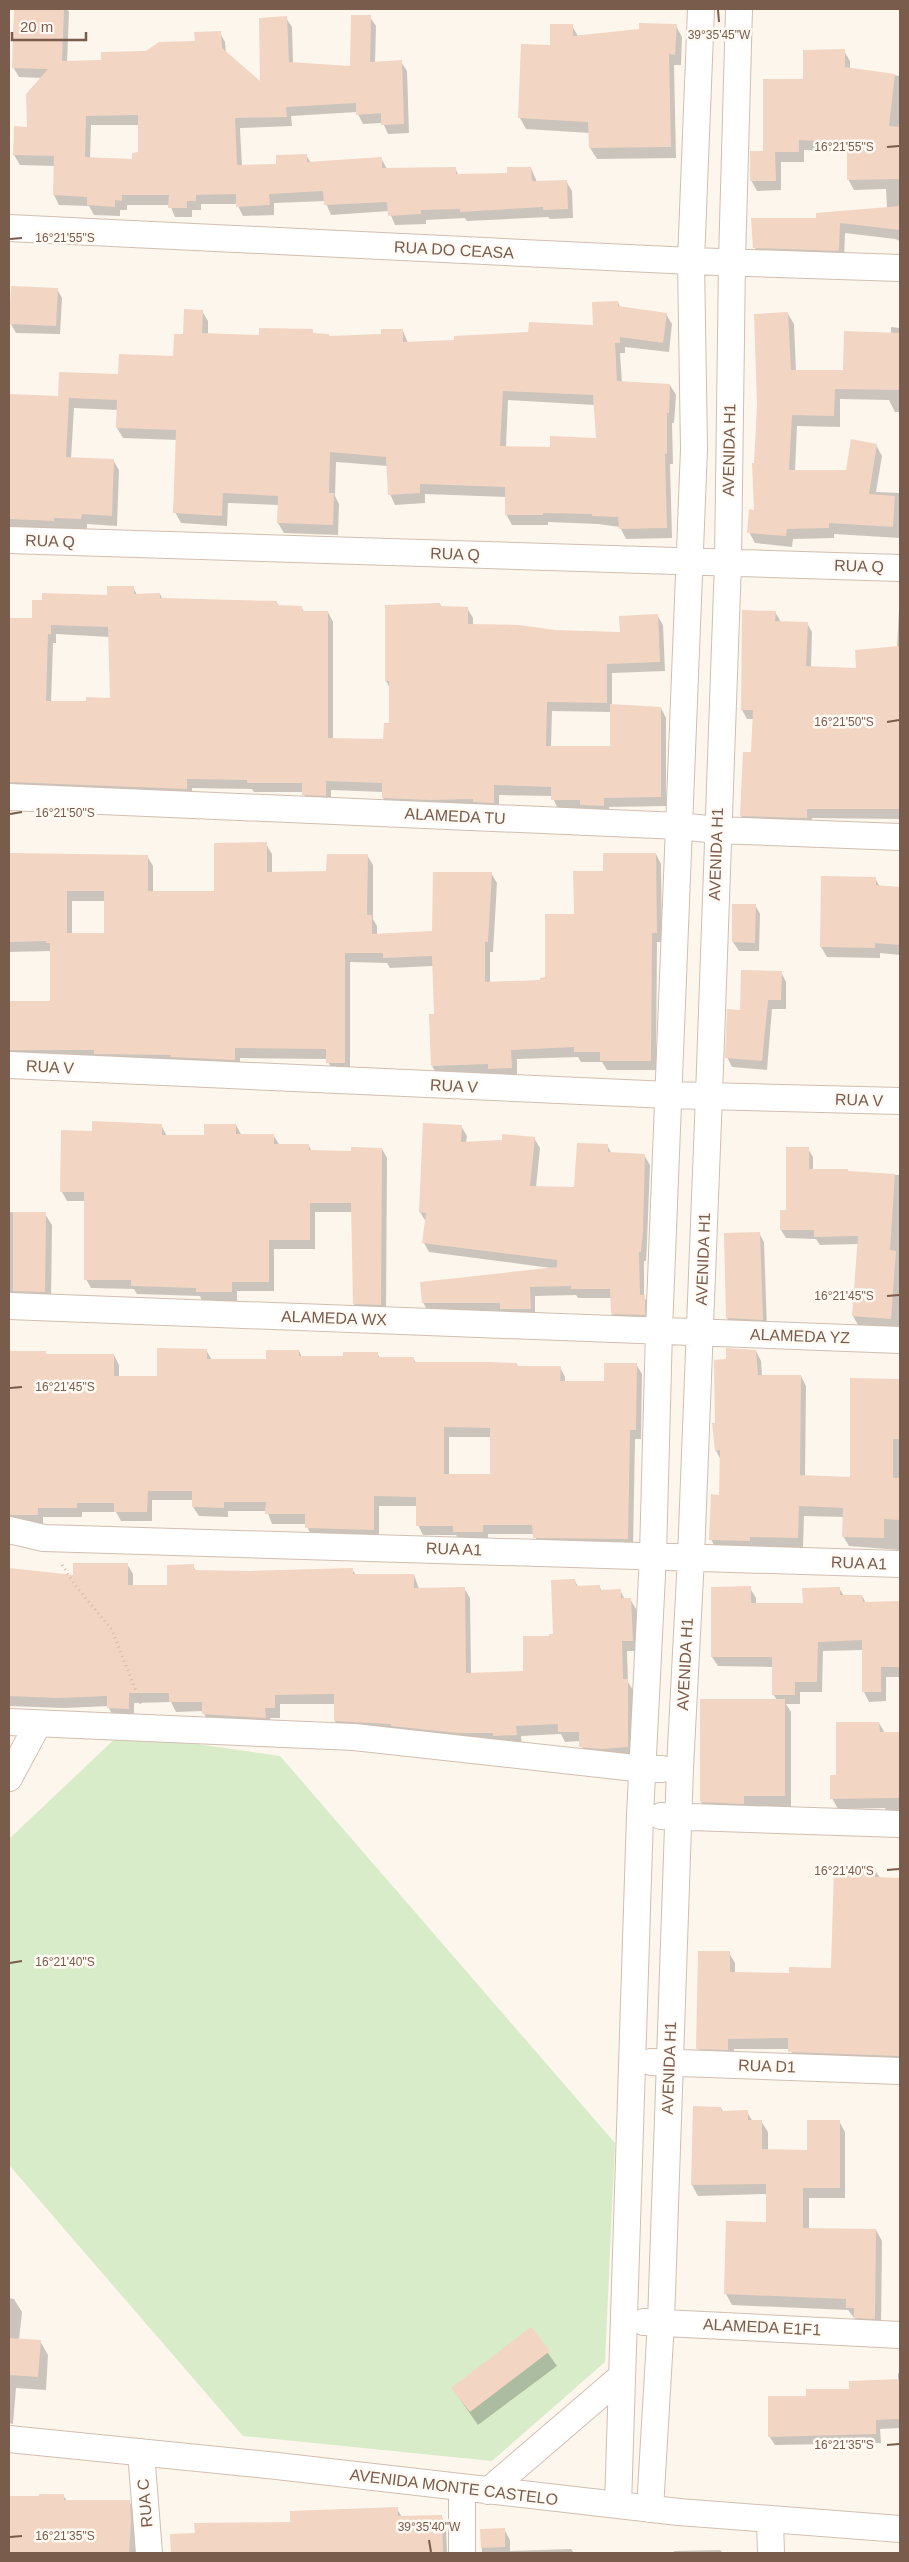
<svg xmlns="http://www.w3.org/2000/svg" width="909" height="2562" font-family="Helvetica,sans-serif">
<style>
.green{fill:#d8ecc9}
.shadow{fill:#0003;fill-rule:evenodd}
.building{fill:#f3d5c3;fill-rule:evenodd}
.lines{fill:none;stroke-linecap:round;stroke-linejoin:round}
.street-casing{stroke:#d1beb0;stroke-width:28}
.path{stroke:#d9b8a5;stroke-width:3;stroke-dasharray:1 4;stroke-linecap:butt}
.street{stroke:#fff;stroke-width:26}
.ticks{fill:none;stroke:#7a5c4d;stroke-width:2}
.labels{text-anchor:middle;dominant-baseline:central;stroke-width:5;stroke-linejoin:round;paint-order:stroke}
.street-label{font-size:16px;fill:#7a5c4d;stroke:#fffaf3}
.ticks-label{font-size:12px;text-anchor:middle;fill:#7a5c4d;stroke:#fffaf3;stroke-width:5;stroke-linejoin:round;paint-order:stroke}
</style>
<rect width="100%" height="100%" fill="#fdf6ec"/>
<!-- green -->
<path class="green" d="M121 1733 280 1756 615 2143 605 2362 492 2461 243 2436 9 2165V1839Z"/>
<!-- shadow -->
<path class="shadow" d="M16 9H67L69 12 67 62 102 61 196 42 220 33 225 42 226 54 262 84 286 18 292 27 293 63 351 67 370 17 376 26 375 63 401 62 407 71 409 133 388 134 383 123 363 124 357 112 291 116 292 126 240 128 242 166 278 165 306 155 311 163 381 158 387 169 455 168 459 176 508 174 531 168 537 182 566 181 572 191 573 218 550 219 548 217 467 221 465 218 426 220V224L395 225 389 211 331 215 325 201 274 203V215L243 216 237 204H201V210H192V217H175L170 205H127V210H120V216L94 215 89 206 59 205 54 195 55 166 20 165 14 155 28 128 42 78 19 77 13 67ZM91 125H139V154L133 161 90 159Z
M572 26 578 36 676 26 682 37 681 65H674L676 158 597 159 590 148V133L526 129 520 118 551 47Z
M844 51 850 61V69L900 76V241L895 239 845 233 844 261 761 258 755 248 817 219 887 208 886 189 854 190 848 179 849 152 804 150V162H781V190L757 191 751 180 805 80Z
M12 288 57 289 62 298 60 334 16 333 11 324Z
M618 302 620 307 666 314 672 324 669 352 625 347V353H620L622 383 670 385 676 395 674 423H672L673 464H670L672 538 626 539 620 527 598 524 548 522V525H512L506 514 507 497 425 494V503L395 505 390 494 388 466 336 462 335 496 339 504 338 535 284 533 278 523 279 505 228 503 227 526 181 523 175 512 177 440 123 438 117 428 118 410 74 408 71 459 113 460 119 470 117 526 87 524V529L59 528V531L9 529V395L59 397 174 357 184 335 202 311 208 321V335L260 336 312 331 315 335H329L330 338 382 336 403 331 408 343 455 342 594 326ZM508 400 595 405 597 439 551 448 506 447Z
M788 314 794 324 796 371 844 372 891 334V327L900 328V412H895L889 400 840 399V427L797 426 795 471H847L876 445 882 456 876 492 900 493V538L834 534V538L793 539 792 547 755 543 749 532 756 511V464Z
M133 587 137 595 160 594 163 600 277 603 279 606 301 607 304 612H328L333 622V739L385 740 391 724 390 688 386 681 440 604 442 608H467L473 618V625L555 631 621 633 657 615 663 625 665 671 612 673V706L661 708 666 718V806L609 807V815L558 809 552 796 499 795V812L388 807 383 798V792L331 790V805L309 804 303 792H254L252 789 192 788V798L9 794V620L33 619ZM56 634 110 637 111 699 87 703H51L53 643H56ZM552 711 611 712 612 747H551Z
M899 610 900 819 812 818V826L746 825 741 816V791H744L752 753 754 719H747L742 710 775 612 781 622 807 623 812 632 811 667 857 669 897 648Z
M266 844 272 854V873L328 872 367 855 373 865V919L377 926V935L433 932 491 873 497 883 493 952H490V983L541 981 546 979 575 915 604 872 656 854 661 864 662 942H657L656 1070H607L602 1062H581L578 1057 517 1059V1078L495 1079 492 1073 438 1076 432 1066 435 1015 433 966 390 968 387 963 350 962V1073H333L327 1059 240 1058V1070L9 1063V1003H51V951L9 952V855L147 856 153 866V892L215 893ZM72 901H106L105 934H72Z
M875 878 880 887 900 888V955L880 953V958L827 957 821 947Z
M755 905 760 914 759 951H739L733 942Z
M781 972 786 982V1009H772L767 1070 732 1067 727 1057 741 1012Z
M161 1125 167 1136H206L236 1125 241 1134 273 1135 279 1144 309 1146 312 1152H353L382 1149 387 1158 386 1314 359 1313 354 1304 353 1212H315V1249H274V1291H237V1301H202L200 1296 137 1294 134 1289 91 1288 86 1279V1201H67L62 1192 93 1132Z
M461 1126 467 1136 466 1143 534 1138 540 1148 536 1187 576 1188 607 1145 612 1154 644 1155 650 1165 647 1242 646 1261H644V1297L650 1306 649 1324 617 1323 612 1314V1298H578L576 1295 535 1296V1318L428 1312 423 1302 551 1268 429 1252 424 1243 426 1222 420 1212Z
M808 1149 813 1157V1171H848L849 1173 900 1175V1327L858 1325 853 1316 858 1244 820 1245 816 1239 786 1238 781 1230Z
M9 1212 45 1214 52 1225 51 1304H9Z
M759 1233 764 1242 767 1328 732 1327 727 1318Z
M206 1350 212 1360H267L299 1351 302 1357H345L377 1353 380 1358H413L416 1363 517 1364 518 1367H560L565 1377V1382H605L636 1364 642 1374 641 1439H635L633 1549 540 1547 534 1534H488V1542L460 1541 456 1535H423L418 1525V1506H379V1539L312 1537 306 1524H272L267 1511H228V1517L199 1516 193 1507V1500H152V1521H121L116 1512H82V1517H43V1525L9 1520V1352H45L47 1355H114L119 1365V1377H158ZM449 1437H491V1475H449Z
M756 1351 761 1361 762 1376H801L806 1386 805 1477 852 1478V1379H900V1550L849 1546 843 1536 844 1517 804 1516 803 1548 755 1546V1551L716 1549 711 1539 720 1496 721 1460 716 1451V1424L728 1360Z
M127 1564 133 1574V1586H169L193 1566 196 1571 249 1572 352 1569 356 1575H414L419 1589 464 1588 470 1598 471 1674 524 1672 554 1635 575 1581 578 1587 599 1586 602 1591 620 1590 625 1600 630 1599 636 1609 637 1651H627L628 1682 633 1690V1757L586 1756 580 1741 565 1742 561 1734 521 1736 522 1745 341 1731 335 1721V1704H280V1718H270L271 1728 209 1724 203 1711 176 1712 171 1702 134 1703V1718H114L108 1706 64 1708 9 1706V1569L74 1577Z
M750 1588 756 1598V1604L804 1605 839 1588 844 1596H862L866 1603H900V1677H886V1701L869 1702 864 1692 863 1650 823 1651 822 1692H800V1704H786L791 1712V1808L709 1814 701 1802 777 1700 773 1694V1667L718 1666 712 1657Z
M879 1723 885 1733 900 1734V1817H890L885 1808 838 1809 832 1798 837 1776Z
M875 1870 880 1878 900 1879V2066L796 2062 790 2049H734V2060L704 2059 698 2048 729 1953 735 1963V1974H790L832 1969Z
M695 2107 721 2108 723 2112H747L753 2122 761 2121 768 2132V2151H808L839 2121 845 2132V2198H809V2230H876L882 2241 881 2329 862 2328 848 2310 732 2305 726 2294 767 2223V2194L698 2196 692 2185Z
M9 2298 14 2299 22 2312 19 2340 40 2341 48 2355 46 2390 16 2388 13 2424 9 2423Z
M531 2329 557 2366 478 2425 452 2388Z
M898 2373H900V2428L880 2429 881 2443 775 2445 769 2436 807 2397 898 2380Z
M63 2495 67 2501H129L135 2511V2553H9V2497Z
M397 2509 402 2517 441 2516 446 2525 447 2553H171V2536L291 2523Z
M504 2529 510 2540V2551L571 2549 574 2553H482L481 2530Z
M720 2550 723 2553H674V2551Z"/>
<!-- building -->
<path class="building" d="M14 9H64L62 61 101 60V52L146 51 159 42 195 41 194 32 221 31 222 48 260 81 259 18 287 16 289 62 350 66 351 15H371L370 62 402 60 404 124 381 125V113L356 115V103L286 107 287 117 235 118 237 165 276 164V155L307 154V162L382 157V168L456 167V174L507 173V167H531L532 181 567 180 568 209 543 210V207L460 212V209L421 210V214L388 216 387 202 324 205 323 191 269 194 270 205 236 207V194L196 195V201H187V208H168L169 195H122V201L115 200V207L87 205V197L53 195 54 156 13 155 14 126 27 127 26 94 48 69 12 68ZM138 115V152L132 153V159L85 157 86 116Z
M639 23 677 24 675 55 669 54 671 147 589 148 588 122 518 118 521 44 550 45V24H573V36L639 29Z
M845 49V67L895 74 889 126 900 127V179L847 180V142L799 140V152H775L776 181H750V151H763V79H803V50Z
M900 206V230L840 223 839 251 753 248 751 218H816V213Z
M11 286 58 288 56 326 9 324Z
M618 301V306L667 313 663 343 620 337V343H615L617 381 670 384 669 413H667V454H665L667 528 619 529 618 517 592 516V514L543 513V515H505V487L420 484V493L388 495 386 457 330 452 329 493H334L333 525 277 523 278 496 223 493 222 516 173 513 176 430 116 428 117 400 69 398 66 457 114 459 112 516 82 514 81 519 54 518V521L9 519V394L58 396 59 372 118 374 119 354 173 356 174 334H183L184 309 203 310 202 333 259 335V328L313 329V333L329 334V336L381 334V329H403V342L454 340V336L528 332 529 322 593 325 592 302ZM503 391 593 395 596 438 550 436V447L500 446Z
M788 312 791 370H843L844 331 900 333V390L835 389 834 416 792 415 789 470H846L851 439 877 444 869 494 895 496 893 527 829 523V528L787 529 786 536 747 533 749 509 754 510 752 463H754L757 405 754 314Z
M107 586H134V594L160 593V598L277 601V605L302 606V611H328V738L383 739 384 723H389V681H385V605L440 603V606L468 607V624L519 625 555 630 620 632 619 616 658 614 660 662 607 664V703L547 702 546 746H610V704L661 707V797L604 798V806L580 805V800H551V787L494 785V803L473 802V799L430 800 382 798V783L326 781V796L302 795V783H247V780L187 779V789L9 782V618H32V600H42V593L107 595ZM51 625 108 627 110 698 86 697V701H46L48 634H51Z
M742 610 776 611 775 621 808 622 806 666 856 668 855 650 900 646V809H807V818L740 816 743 752H751L753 710H741Z
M267 842V872L326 871 327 854H368L367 915H372V934L432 931 433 872H492L488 942H485V982L540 980V978L545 977V914H574L573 871H603V853H656L657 933H652L651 1061H600V1052H574V1047L511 1050 512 1068 488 1069V1064L431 1066 429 1014H434L432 956 383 958V953H345V1063H326V1049L235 1048V1060L171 1057V1055L94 1054V1050H9V1001H50V943H46V941L9 942V853L148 855V891H214V843ZM67 891H104V933H67Z
M821 876 876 877V885L900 887V945L875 943V948L820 947Z
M732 904H756L755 943 732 942Z
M741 970 782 971 781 1000H768L762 1061 725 1058 727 1009 740 1010Z
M92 1121 162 1124V1135H204V1124H236V1134H274V1144H309V1150L351 1151V1147L382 1148 381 1305 353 1304 351 1203H310V1240H269V1282H232V1292H196V1288L131 1286V1280H84V1192H60L61 1130 92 1131Z
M423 1123 462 1125 461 1142 502 1140V1134L535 1137 530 1186 574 1187 577 1143 608 1144V1152L645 1154 643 1231 641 1252H639L640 1295H645V1315L611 1314 610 1289H571V1286L530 1287 531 1309H500V1303H422L420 1282 557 1267V1260L422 1243 426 1213 419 1212Z
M786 1147H809V1169H848V1171L895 1174 890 1250 896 1251 891 1319 852 1316 858 1236 814 1237V1230H780V1210H786Z
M13 1212H46L45 1292 13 1291Z
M760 1232 763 1320 726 1318 724 1233Z
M157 1348 207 1349V1359H266V1350H299V1356H343V1352H378V1357H414V1362H488L517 1363V1366H561L560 1381H604V1363H637L636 1430H630L628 1539 533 1538 532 1525H483V1532H453V1526H416V1497L374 1496V1530L305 1528V1514H265L266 1502H224V1508L192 1507V1491H148L147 1512H114V1503H77V1508H38V1515H9V1351H46L45 1354H114V1376H157ZM444 1427 490 1428V1474H444Z
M726 1348 756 1350 758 1375H801L800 1475 850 1477V1378L900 1379V1439H893V1478H900V1520L884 1519V1538L842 1537 843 1508 799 1506 798 1538 750 1537V1541L709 1540 711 1494 719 1495 720 1450 715 1451 712 1423H715L714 1360 726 1359Z
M73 1563H128V1585H167V1565L194 1564V1570L249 1571 353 1568V1574H414V1588L465 1587 466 1673 523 1671V1636H549V1634H553L551 1580 575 1579 576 1586 600 1585V1590L621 1589V1598H631L633 1641H622L623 1679H628V1747L601 1749 579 1747V1732H558V1724L516 1726 517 1735 493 1736V1733H458L391 1726V1724L334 1721V1694L275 1695V1708H265L266 1718 202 1714V1702H169V1693H129V1709L107 1708V1696L58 1698 9 1696V1568L73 1575Z
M751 1586V1603H803L802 1588 840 1587V1595H862L863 1602 900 1601V1667H881V1692H862V1640L818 1642 817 1682H795V1695H772V1657H711V1587Z
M700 1699H785V1796H744V1804L700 1802Z
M836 1722H879L880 1732H900V1798L830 1799V1775H836Z
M834 1867 876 1868 875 1877 900 1878V2056L788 2052V2038L728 2039V2050L696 2049 698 1951H730V1972L789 1973V1967L831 1968Z
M693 2106 721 2107V2111L748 2110V2120H762V2149L807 2150V2120H840V2188H803V2228L876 2229 875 2319 854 2318V2308H846V2299L724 2294 726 2221 766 2222V2184L691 2185Z
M531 2327 550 2351 470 2412 451 2388Z
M9 2338 41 2340 38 2377 9 2375Z
M900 2379V2419L876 2420V2434L768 2437V2396H806V2389H849V2381Z
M39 2494H64V2500H130L131 2524 129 2553H9V2496H39Z
M398 2507V2516L442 2515 443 2553H171L170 2534 195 2533 194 2523 290 2522V2511Z
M505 2528V2547L481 2548 480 2529Z"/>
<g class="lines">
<!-- street casing -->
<g class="street-casing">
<path id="street" d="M9 228 691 261 900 268
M9 540 900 568
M9 797 679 826 717 830 900 837
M9 1065 669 1095 900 1101
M9 1306 900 1340
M9 1530 44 1538 900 1564
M9 1722 354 1737 644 1769H662
M9 1778 38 1724
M661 1816 900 1824
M651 2062 900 2071
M644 2322 900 2335
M9 2439 277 2466 679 2512 900 2529
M141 2452 149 2553
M488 2491 622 2376
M618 2505 640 1815 653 1555 659 1330 694 449 691 261 701 9
M650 2509 661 2322 680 1768 691 1557 709 1095 728 562 732 261 739 9
M770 2521 771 2553
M462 2553V2487"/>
</g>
<!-- path -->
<path class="path" d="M62 1565 75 1585 112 1630 141 1704"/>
<!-- street -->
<use href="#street" class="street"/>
</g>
<!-- ticks -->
<path class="ticks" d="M718 10 719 22M887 147 899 146M10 239 22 238M887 722 899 720M10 814 22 812M887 1296 899 1295M10 1388 22 1387M887 1870 899 1869M10 1963 22 1961M887 2445 899 2444M10 2537 22 2536M429 2540 431 2552"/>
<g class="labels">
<!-- street labels -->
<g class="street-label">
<text transform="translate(454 250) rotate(3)">RUA DO CEASA</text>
<text transform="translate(729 450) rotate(-89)">AVENIDA H1</text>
<text transform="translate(50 541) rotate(2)">RUA Q</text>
<text transform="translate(455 554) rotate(2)">RUA Q</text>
<text transform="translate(859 566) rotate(2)">RUA Q</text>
<text transform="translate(455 816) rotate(3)">ALAMEDA TU</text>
<text transform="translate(716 854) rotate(-88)">AVENIDA H1</text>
<text transform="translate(50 1067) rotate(3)">RUA V</text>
<text transform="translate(454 1086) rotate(3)">RUA V</text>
<text transform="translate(859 1100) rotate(2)">RUA V</text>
<text transform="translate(703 1259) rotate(-88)">AVENIDA H1</text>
<text transform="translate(334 1318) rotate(2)">ALAMEDA WX</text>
<text transform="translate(800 1336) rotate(2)">ALAMEDA YZ</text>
<text transform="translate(454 1549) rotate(2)">RUA A1</text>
<text transform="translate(859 1563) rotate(2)">RUA A1</text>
<text transform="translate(685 1664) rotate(-87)">AVENIDA H1</text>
<text transform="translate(767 2066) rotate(2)">RUA D1</text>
<text transform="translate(669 2068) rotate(-88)">AVENIDA H1</text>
<text transform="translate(762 2327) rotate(3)">ALAMEDA E1F1</text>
<text transform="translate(454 2487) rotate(7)">AVENIDA MONTE CASTELO</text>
<text transform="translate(145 2503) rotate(-95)">RUA C</text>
</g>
</g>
<g class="ticks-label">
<text x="719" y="39">39°35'45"W</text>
<text x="844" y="151">16°21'55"S</text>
<text x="65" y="242">16°21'55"S</text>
<text x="844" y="726">16°21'50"S</text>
<text x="65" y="817">16°21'50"S</text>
<text x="844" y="1300">16°21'45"S</text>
<text x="65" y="1391">16°21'45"S</text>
<text x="844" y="1875">16°21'40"S</text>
<text x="65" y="1966">16°21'40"S</text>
<text x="844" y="2449">16°21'35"S</text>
<text x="429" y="2531">39°35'40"W</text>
<text x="65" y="2540">16°21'35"S</text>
</g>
<!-- border -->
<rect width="909" height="2562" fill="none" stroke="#7a5c4d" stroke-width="20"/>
<!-- scale -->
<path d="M12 32v8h74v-8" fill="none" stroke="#7a5c4d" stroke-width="2.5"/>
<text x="20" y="32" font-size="15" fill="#7a5c4d" stroke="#fffaf3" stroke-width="4" paint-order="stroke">20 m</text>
</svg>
